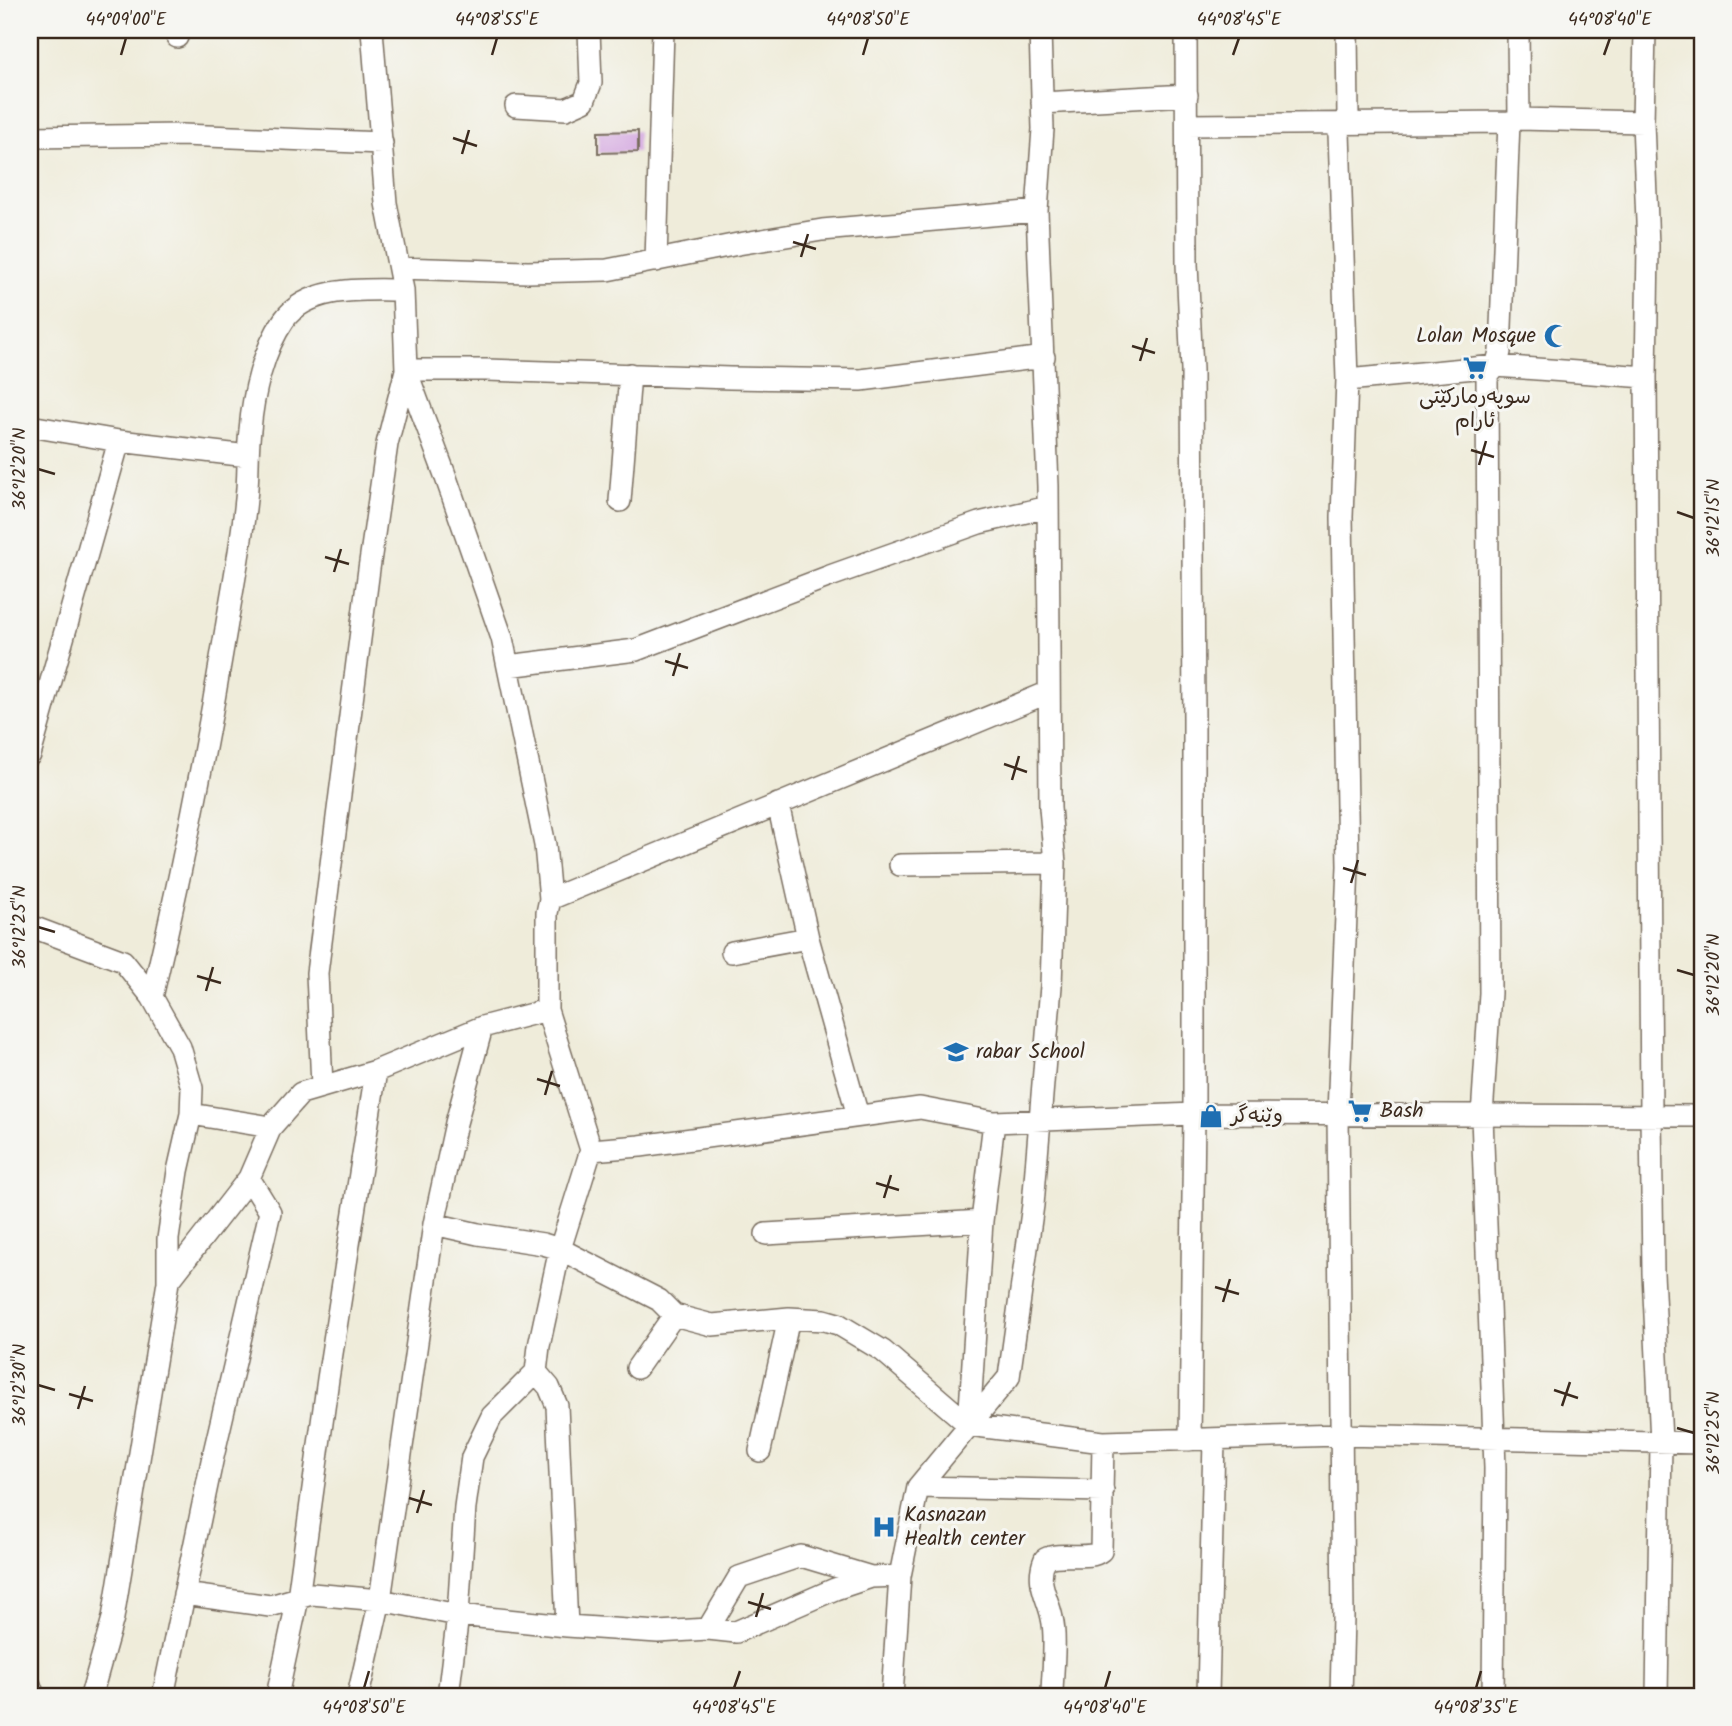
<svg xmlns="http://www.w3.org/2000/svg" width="1732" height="1726" font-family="Kalam,'Playpen Sans Arabic',sans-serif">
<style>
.building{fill:#d5aae1}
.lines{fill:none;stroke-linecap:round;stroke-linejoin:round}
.minor-casing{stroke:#7a6e60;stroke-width:24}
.minor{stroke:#fff;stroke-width:21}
.ticks{fill:none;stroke:#3b2a1e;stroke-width:2.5}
.labels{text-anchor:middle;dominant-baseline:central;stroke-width:6;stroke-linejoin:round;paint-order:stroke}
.poi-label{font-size:21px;fill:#3b2a1e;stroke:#f6f6f2;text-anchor:start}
.neatline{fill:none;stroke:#3b2a1e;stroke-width:2.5}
.ticks-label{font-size:18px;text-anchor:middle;fill:#3b2a1e}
</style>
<rect width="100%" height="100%" fill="#f6f6f2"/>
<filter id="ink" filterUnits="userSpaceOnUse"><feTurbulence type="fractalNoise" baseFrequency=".0143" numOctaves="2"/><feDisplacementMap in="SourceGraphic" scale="14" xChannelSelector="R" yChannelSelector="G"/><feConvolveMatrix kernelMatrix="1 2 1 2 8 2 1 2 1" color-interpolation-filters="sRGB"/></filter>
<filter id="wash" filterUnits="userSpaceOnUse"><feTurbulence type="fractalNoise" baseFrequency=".00686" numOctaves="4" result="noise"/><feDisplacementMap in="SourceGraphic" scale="28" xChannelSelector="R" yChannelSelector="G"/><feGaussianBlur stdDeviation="1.57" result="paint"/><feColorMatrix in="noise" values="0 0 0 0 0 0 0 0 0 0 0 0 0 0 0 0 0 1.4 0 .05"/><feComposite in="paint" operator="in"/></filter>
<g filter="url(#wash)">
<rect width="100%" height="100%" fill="#efecda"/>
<g id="blocks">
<!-- building -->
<path class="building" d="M638 131V152L598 153V132Z"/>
</g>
</g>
<g filter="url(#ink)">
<use href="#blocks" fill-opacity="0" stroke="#7a6e60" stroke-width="2"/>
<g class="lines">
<!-- minor casing -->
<g class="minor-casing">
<path id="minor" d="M176 30 177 37
M372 30 386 203 403 290 406 370 444 472 502 638 545 845 550 899 547 913V1010L591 1150 560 1249 539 1346 536 1372 549 1387 557 1406 567 1626 658 1632 708 1629 736 1632 835 1589 871 1577 900 1576
M1186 30 1187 264 1192 370 1194 720V1114L1190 1440
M1518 30 1519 119
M1645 30 1643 122 1648 246 1646 377 1651 1115 1653 1273 1661 1442 1657 1696
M1042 103 1187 95
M516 106 566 109 584 101 591 83 589 30
M1187 125 1509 122 1519 119 1643 122
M30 137 182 135 382 143
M656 261 663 30
M399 268 528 272 607 270 738 244 822 230 1037 211
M1347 380 1496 366 1646 377
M30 426 119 441 248 456
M620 501 630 374
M508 666 636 650 830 576 979 523 1048 507
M30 755 119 441
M778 804 808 938 858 1116
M900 865 1055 863
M550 899 1049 692
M30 926 123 961 152 997 180 1047 192 1088 191 1114 178 1171 168 1239V1282
M732 952 808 938
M152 997C181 875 206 752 226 629 233 586 242 542 246 499 249 476 247 453 250 430 253 394 263 350 284 320 309 285 365 290 403 290
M322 1086 317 973 369 569 387 444 406 370H486L730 378 861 380 1044 357
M191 1114 271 1127
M591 1150 640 1146 920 1108 994 1122 1194 1114 1702 1116
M434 1224 478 1234 543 1244 560 1249 659 1300 674 1315
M766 1234 982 1221
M637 1368 674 1315 712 1325 789 1318 824 1320 838 1324 883 1351 969 1425 1103 1442 1340 1435 1702 1443
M969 1425 982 1221 994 1122
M760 1451 789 1318
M918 1487 1103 1491
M184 1594 270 1606 312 1594 380 1600 458 1615 567 1626
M708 1629 739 1577 801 1556 871 1577
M30 1685 34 1696
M91 1696 113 1618 168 1282 249 1178 271 1127 301 1093 376 1071 482 1027 547 1010
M163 1696 212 1461 270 1212 249 1178
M277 1696 298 1598 328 1379 376 1071
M358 1696 380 1600 434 1224 456 1123 482 1027
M448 1696 458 1615 465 1507 472 1457 492 1416 536 1372
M892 1696 900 1576 918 1487 1009 1377 1033 1205 1051 986 1055 863 1050 808 1048 486 1037 211 1043 129 1040 30
M1052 1696C1052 1675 1057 1638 1052 1618 1048 1597 1035 1582 1045 1559 1062 1551 1089 1561 1101 1551L1103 1442
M1208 1696 1214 1440
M1341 1696 1343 1617 1338 1114 1348 866 1342 517 1347 380 1339 132 1348 117 1347 30
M1493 1696 1495 1468 1482 1116 1490 993 1487 377 1496 366 1500 352 1509 122"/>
</g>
<!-- minor -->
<use href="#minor" class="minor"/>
</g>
</g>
<!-- ticks -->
<path class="ticks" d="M121 55 126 38M492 55 497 38M863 55 868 38M1233 55 1239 38M1604 55 1610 38M453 138 477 146M462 154 469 130M793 242 816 249M801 257 808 234M1132 346 1155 353M1140 361 1147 338M1471 450 1494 457M1479 465 1486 441M38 469 55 474M1677 512 1694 518M325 557 349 564M334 572 341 549M665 661 688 668M673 676 680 653M1004 764 1027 772M1012 780 1019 756M1343 868 1366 875M1351 883 1358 860M38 927 55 932M1677 970 1694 975M197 976 221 983M206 991 213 967M537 1079 560 1086M545 1095 552 1071M876 1183 899 1190M884 1198 891 1175M1215 1287 1239 1294M1223 1302 1230 1279M38 1385 55 1390M1554 1390 1578 1398M69 1394 93 1401M1562 1406 1570 1382M78 1409 85 1386M1677 1428 1694 1433M409 1498 432 1505M417 1513 424 1490M748 1602 771 1609M756 1617 763 1593M364 1688 369 1671M734 1688 740 1671M1105 1688 1110 1671M1476 1688 1481 1671"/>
<!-- icons -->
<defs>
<g id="mosque-bare" transform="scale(1.89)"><path d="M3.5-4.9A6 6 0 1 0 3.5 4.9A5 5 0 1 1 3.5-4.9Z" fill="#1f6fb2" stroke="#f6f6f2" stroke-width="2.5" paint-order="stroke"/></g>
<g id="supermarket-bare" transform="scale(1.89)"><path d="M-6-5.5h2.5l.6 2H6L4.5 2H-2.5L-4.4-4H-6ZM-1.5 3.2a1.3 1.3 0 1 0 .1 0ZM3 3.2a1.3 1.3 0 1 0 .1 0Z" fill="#1f6fb2" stroke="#f6f6f2" stroke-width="2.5" paint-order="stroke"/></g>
<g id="school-bare" transform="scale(1.89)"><path d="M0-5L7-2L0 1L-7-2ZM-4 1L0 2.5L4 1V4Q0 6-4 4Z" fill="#1f6fb2" stroke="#f6f6f2" stroke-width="2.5" paint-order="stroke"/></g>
<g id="shop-bare" transform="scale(1.89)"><path d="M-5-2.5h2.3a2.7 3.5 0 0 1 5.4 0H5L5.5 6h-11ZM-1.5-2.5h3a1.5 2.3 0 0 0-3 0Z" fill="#1f6fb2" stroke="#f6f6f2" stroke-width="2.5" paint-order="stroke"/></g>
<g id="hospital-bare" transform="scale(1.89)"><path d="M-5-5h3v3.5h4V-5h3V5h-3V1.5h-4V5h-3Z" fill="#1f6fb2" stroke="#f6f6f2" stroke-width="2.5" paint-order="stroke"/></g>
</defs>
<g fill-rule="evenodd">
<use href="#mosque-bare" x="1556" y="336"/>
<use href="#supermarket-bare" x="1475" y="368"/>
<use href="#school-bare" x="956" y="1052"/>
<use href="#supermarket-bare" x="1360" y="1111"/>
<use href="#shop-bare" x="1211" y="1116"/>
<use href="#hospital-bare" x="884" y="1527"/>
</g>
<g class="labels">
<!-- poi labels -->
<g class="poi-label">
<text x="1536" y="336" text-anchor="end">Lolan Mosque</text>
<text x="1475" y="397" text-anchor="middle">سوپەرمارکێتی<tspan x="1475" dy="24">ئارام</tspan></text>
<text x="976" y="1052">rabar School</text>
<text x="1380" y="1111">Bash</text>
<text x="1231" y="1116">وێنەگر</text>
<text x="904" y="1515">Kasnazan<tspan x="904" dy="24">Health center</tspan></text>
</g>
</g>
<!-- margin -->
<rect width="1732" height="1726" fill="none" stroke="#f6f6f2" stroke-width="77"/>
<rect x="38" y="38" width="1656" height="1650" class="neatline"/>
<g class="ticks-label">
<text x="126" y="25">44°09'00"E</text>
<text x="497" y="25">44°08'55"E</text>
<text x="868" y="25">44°08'50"E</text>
<text x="1239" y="25">44°08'45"E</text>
<text x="1610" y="25">44°08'40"E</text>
<text transform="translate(19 469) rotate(-90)" y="6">36°12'20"N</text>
<text transform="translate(1713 518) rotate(-90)" y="6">36°12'15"N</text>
<text transform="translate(19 927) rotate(-90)" y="6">36°12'25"N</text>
<text transform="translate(1713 975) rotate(-90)" y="6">36°12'20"N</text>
<text transform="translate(19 1385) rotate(-90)" y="6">36°12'30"N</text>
<text transform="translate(1713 1433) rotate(-90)" y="6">36°12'25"N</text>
<text x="364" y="1713">44°08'50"E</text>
<text x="734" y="1713">44°08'45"E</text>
<text x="1105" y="1713">44°08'40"E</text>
<text x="1476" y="1713">44°08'35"E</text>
</g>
</svg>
